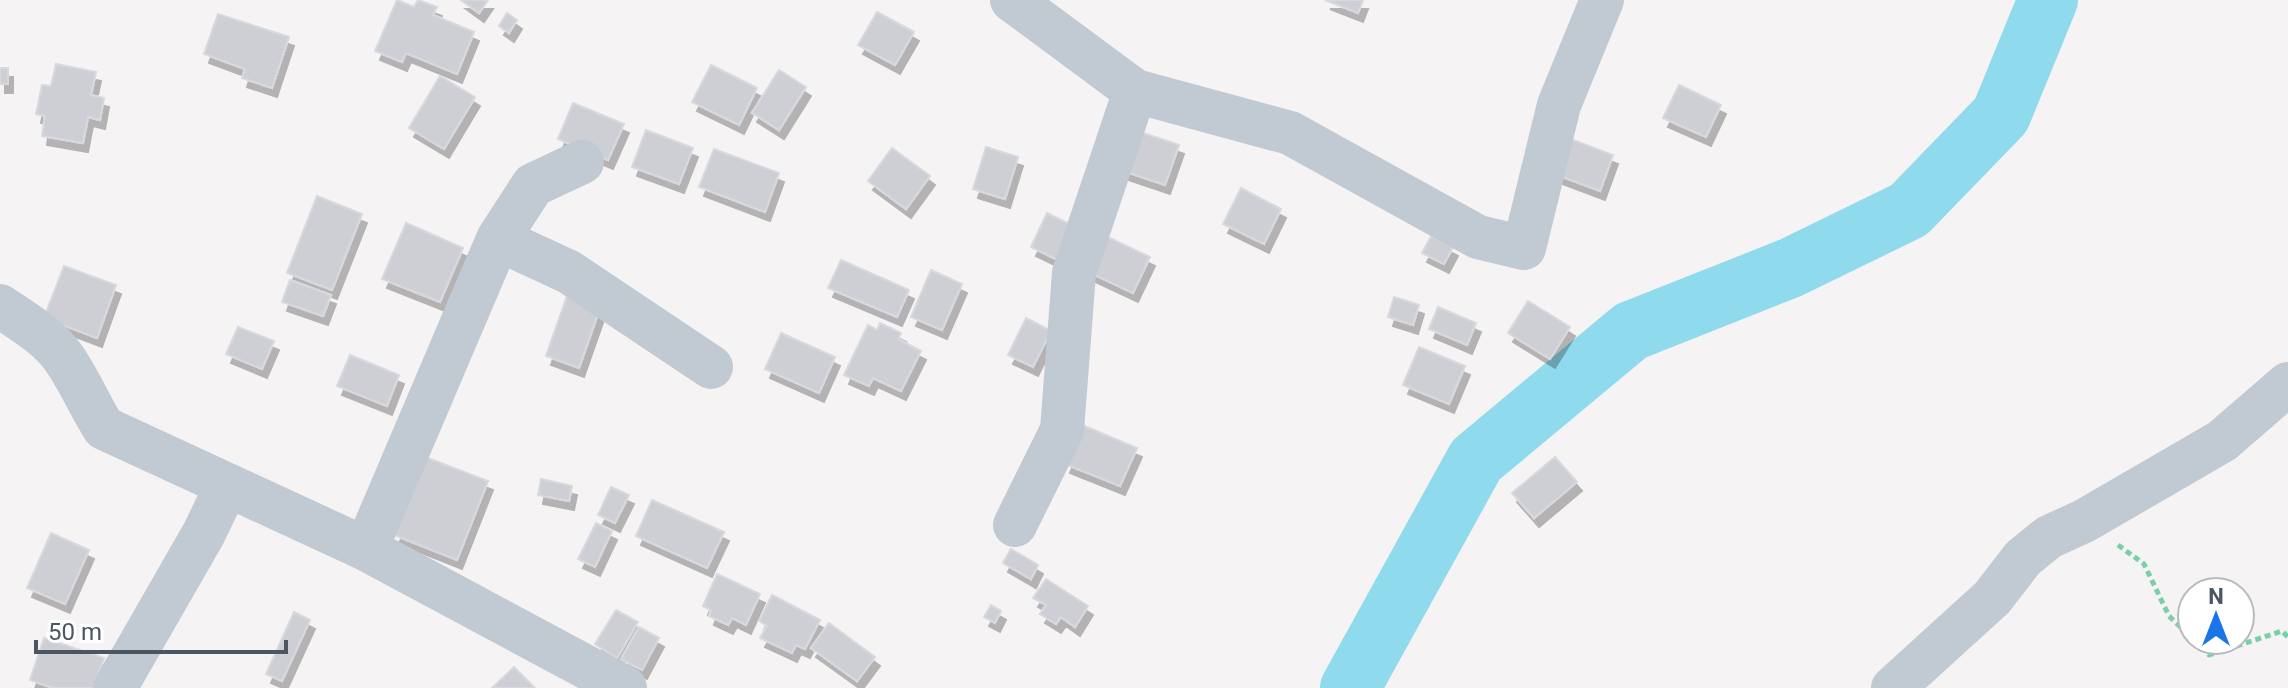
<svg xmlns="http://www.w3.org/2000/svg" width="2288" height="688" font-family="Roboto,sans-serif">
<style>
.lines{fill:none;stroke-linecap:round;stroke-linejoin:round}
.river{stroke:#90daee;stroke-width:60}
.building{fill:#cdcfd5;stroke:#d7d9de;stroke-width:2;filter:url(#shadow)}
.path{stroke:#7ad0a6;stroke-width:5;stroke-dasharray:6 4;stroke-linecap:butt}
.minor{stroke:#c1cad2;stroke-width:44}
</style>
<defs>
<filter id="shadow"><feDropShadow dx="5" dy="9" stdDeviation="0" flood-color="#0004"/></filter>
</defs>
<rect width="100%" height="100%" fill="#f5f3f3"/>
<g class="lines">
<!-- river -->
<path class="river" d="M1350 688 1476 460 1631 331 1790 268 1909 210 2001 115 2048 0"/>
</g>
<!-- building -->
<path class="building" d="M397 0 414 7 418 0 437 7 433 15 474 32 457 74 406 53 402 62 375 51Z
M461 0H488L479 13Z
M1325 0H1363L1358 13Z
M877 12 914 32 895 65 858 45Z
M507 13 517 20 509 33 499 26Z
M218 14 289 37 272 88 242 78 245 69 204 54Z
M56 64 96 72 91 95 104 98 100 120 88 117 83 143 42 136 45 116 36 114 42 85 51 86Z
M711 65 757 88 739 125 692 102Z
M0 68H8V84H0Z
M779 70 806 87 779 130 752 113Z
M440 76 475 97 444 149 409 128Z
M1679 85 1721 105 1706 137 1663 118Z
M573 103 624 124 608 160 558 139Z
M1131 129 1179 145 1165 185 1118 169Z
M646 130 693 148 679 184 632 167Z
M1565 137 1613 155 1600 191 1552 173Z
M986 147 1018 157 1005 199 973 189Z
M892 148 930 176 906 209 868 181Z
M714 149 779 173 765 212 699 187Z
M1241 188 1281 209 1264 244 1223 224Z
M317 196 362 214 332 290 287 273Z
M1047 213 1079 229 1062 262 1031 247Z
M406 223 463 248 440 302 382 279Z
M1099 233 1150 257 1133 293 1082 269Z
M1431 236 1453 247 1444 264 1422 253Z
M841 260 909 290 897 317 828 288Z
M64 266 116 285 97 338 44 318Z
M931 270 962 284 942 330 911 317Z
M290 280 331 295 323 316 282 302Z
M567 296 600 308 579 368 546 356Z
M1394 297 1419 305 1413 325 1388 317Z
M1528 301 1570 327 1550 359 1508 333Z
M1438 307 1476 323 1467 345 1429 329Z
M1026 318 1051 331 1033 367 1008 355Z
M880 323 901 333 898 339 921 351 901 391 873 378 869 386 844 375 868 325 877 330Z
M238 327 274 341 262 369 226 354Z
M781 333 835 357 819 393 765 369Z
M1419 347 1465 366 1449 404 1403 385Z
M350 355 399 375 387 406 337 386Z
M1082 425 1137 448 1120 486 1065 464Z
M425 457 488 481 457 560 394 535Z
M1555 457 1577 482 1534 518 1512 493Z
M541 479 572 486 569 501 538 495Z
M611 487 629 495 615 523 598 515Z
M652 500 724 532 707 568 636 536Z
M596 523 612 531 595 567 578 559Z
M51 533 89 550 65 604 27 588Z
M1011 549 1038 565 1031 579 1003 563Z
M717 574 760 594 746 625 732 618 728 625 709 616 711 610 703 606Z
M1046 579 1088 606 1075 627 1061 617 1056 624 1040 614 1046 605 1033 598Z
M772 595 820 620 805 649 796 645 792 653 760 638 767 626 759 621Z
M991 605 1001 611 995 623 984 617Z
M616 610 638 622 617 658 595 644Z
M294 612 310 620 282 681 266 674Z
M829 623 875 657 857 681 811 648Z
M639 627 659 638 642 670 621 659Z
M44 638 104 658 93 688H53L30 680Z
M514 667 535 688H492Z"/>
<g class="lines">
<!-- path -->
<path class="path" d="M2118 545 2144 564 2169 616 2192 638
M2194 640 2209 655 2282 631 2288 637"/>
<!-- minor -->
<path class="minor" d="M1012 0 1135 91 1290 133 1478 237 1524 248 1559 105 1602 0
M498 239 569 272 711 367
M0 306C22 321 47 335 63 357 79 379 89 405 104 428L366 549 625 688
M1015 525 1062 430 1074 273 1135 91
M366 549 498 239 533 185 582 162
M115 688 204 533 227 485
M1893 688 1992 598 2023 558 2049 537 2084 521 2222 441 2288 384"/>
</g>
<!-- north arrow -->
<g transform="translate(2216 616)"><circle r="38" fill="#ffffff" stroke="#b7bbc0" stroke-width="2"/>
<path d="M0-6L14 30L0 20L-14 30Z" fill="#1a73e8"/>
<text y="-12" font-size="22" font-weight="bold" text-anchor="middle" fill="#4a5661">N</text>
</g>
<!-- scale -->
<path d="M36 640v12h250v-12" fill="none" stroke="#4a5661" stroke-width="4"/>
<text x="48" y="640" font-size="24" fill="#4a5661" stroke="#ffffff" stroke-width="6" paint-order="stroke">50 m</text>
</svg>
